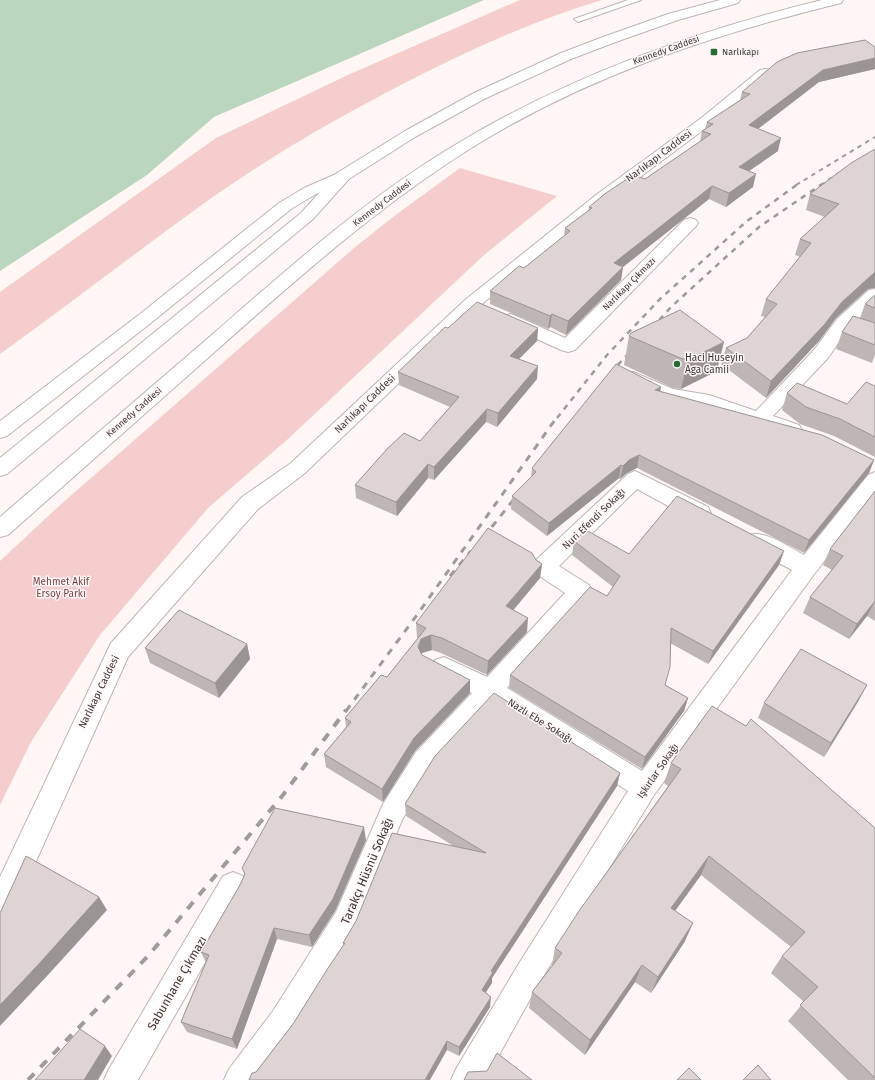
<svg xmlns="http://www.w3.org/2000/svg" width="875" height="1080" font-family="'Fira Sans',sans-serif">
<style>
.green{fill:#f5cdcc}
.water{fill:#bbd6be}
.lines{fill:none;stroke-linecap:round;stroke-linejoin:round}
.service-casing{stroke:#bdb4b4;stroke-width:2}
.minor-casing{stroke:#bdb4b4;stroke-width:2}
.primary-casing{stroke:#bdb4b4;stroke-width:2}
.trunk-casing{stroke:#bdb4b4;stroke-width:2}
.service{fill:#fff;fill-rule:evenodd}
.minor{fill:#fff;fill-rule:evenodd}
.primary{fill:#fff;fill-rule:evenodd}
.trunk{fill:#fff;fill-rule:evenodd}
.rail-far3{stroke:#a09a99;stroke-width:2;stroke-dasharray:4.5 4.5;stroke-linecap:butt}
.rail-far2{stroke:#a09a99;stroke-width:2.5;stroke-dasharray:5.5 5.5;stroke-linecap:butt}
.rail-far1{stroke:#a09a99;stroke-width:3;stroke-dasharray:7 7;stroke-linecap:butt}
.rail{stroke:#a09a99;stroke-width:4;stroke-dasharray:9 9;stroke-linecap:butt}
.wall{fill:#beb6b5}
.shaded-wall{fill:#9b9494}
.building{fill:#ddd4d3;stroke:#9b9494}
.poi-dot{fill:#276b36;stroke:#fff6f5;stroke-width:1.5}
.labels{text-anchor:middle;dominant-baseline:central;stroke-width:3;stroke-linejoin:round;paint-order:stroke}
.far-street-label{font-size:9px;fill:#3b3838;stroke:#fff6f5}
.far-poi-label{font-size:9px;fill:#3b3838;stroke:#fff6f5;text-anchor:start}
.street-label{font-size:10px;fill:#3b3838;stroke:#fff6f5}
.poi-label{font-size:10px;fill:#3b3838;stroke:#fff6f5;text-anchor:start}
.park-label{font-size:10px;fill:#7a4444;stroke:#fff6f5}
.near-street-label{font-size:12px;fill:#3b3838;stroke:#fff6f5}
</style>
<rect width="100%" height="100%" fill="#fff6f5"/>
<!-- green -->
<path class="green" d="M520 0H602C531 21 463 53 397 87 333 120 270 157 210 199 139 250 71 303 0 354V292L216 138 350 74Z
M460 168 557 196 484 255 288 439 208 508 100 635 31 742 0 805V561L59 506 354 248 393 217Z"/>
<!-- water -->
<path class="water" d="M0 0H484L214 117 147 175 0 271Z"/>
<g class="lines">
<!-- service casing -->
<g class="service-casing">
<path id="service" d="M628 0H641L581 21 578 22 574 19Z"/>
</g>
<!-- minor casing -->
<g class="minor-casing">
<path id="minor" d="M765 69 770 70 772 73 770 76 710 125 608 201 477 308 305 473 258 509 128 657 10 919 0 923V877L111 643 242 497 291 463 465 300 596 195 700 119 760 70Z
M690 218 696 220 698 223 696 226 575 350 568 352 561 350 504 324 501 320 504 316 510 314 516 316 565 338 684 220Z
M875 289V304L849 327 828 358 773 416 799 425 802 430 799 435 792 437 706 408 661 400 626 382 623 378 626 374 633 372 673 389 709 395 756 411 814 350 837 319 869 290Z
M635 471 708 507 711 513 708 519 700 521 692 519 637 489 559 566 589 585 592 591 589 597 507 688 642 771 792 570 748 547 745 541 748 535C766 530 788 547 804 555L868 475 875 472V495L815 573 654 795 538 985 485 1080H451L456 1069 518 965 628 791 493 705 434 768 402 820 356 932 295 1033 259 1080H224L229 1069 273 1011 336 912 383 804 416 752 472 693 435 674 432 667 435 660 444 657 487 677 565 593 535 573 532 567 535 561 628 474Z
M233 872 243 876 247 886 243 896 138 1080H104L109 1069 223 876Z"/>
</g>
<!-- primary casing -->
<g class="primary-casing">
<path id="primary" d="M343 171 349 173 351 176 349 179 316 194 291 209 152 322 7 436 0 438V421L140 314 279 203 304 188Z"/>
</g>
<!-- trunk casing -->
<g class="trunk-casing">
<path id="trunk" d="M720 0H740L738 3 678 20 613 43 571 59 484 99 415 137 349 179 313 219 7 474 0 476V458L301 213 337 173 405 131 474 93 561 53 603 37 668 14Z
M822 0H843L841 3C711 35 582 78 468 150 378 207 299 277 219 348 149 410 78 473 8 535L0 537V517C71 456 143 394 214 333 292 265 370 195 460 142 572 75 695 31 822 0Z"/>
</g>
<!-- service -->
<use href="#service" class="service"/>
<!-- minor -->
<use href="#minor" class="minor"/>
<!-- primary -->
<use href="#primary" class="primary"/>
<!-- trunk -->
<use href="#trunk" class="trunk"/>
<!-- rail-far3 -->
<path class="rail-far3" d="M796 185 875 137
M821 185 846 168"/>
<!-- rail-far2 -->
<path class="rail-far2" d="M652 328 671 307 759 227 822 184
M610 373 632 350
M557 418 607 355 660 299 747 221 798 184"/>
<!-- rail-far1 -->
<path class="rail-far1" d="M483 538 518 494
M450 576 471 551
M346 711 417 615 557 417"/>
<!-- rail -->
<path class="rail" d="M28 1080 148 956 283 795 346 710"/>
</g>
<!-- wall -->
<path class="wall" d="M875 47V69L819 82 758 129 778 151 749 171 753 187 726 207 709 199 623 267 621 280 566 335 550 327 548 329 490 304V291L524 268 564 236 565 228 588 211 589 207 645 179 700 142 702 131 705 129 707 122 740 100 742 92Z
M875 149V288L868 289 836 318 819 341 766 398 721 364 726 348 747 338 765 317 761 316 766 299 800 257 795 255 800 239 825 217 806 210 810 194Z
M875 295V355L872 363 836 349 842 332 860 318 865 304Z
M448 328H538L537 341 519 359 537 379 497 427 486 422 434 480 428 478 397 516 356 498 355 485 420 441 450 407 399 385 398 372Z
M629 336 717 371 681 389 673 388 624 365Z
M875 386V457L834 436 800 424 782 410 787 393 847 404Z
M661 387 660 391 874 460 869 473 804 553 637 468 627 473 620 479 619 478 547 536 511 509 512 496 531 477 532 468Z
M875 491V621L867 616 849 639 803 613 810 597 832 570 823 565 830 549Z
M574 541 629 554 784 551 779 565 708 664 670 643 665 685 688 698 684 711 642 769 509 688 510 675 607 596 613 587 572 555Z
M536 560 542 564 540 578 513 610 527 632 487 675 441 653 432 650 422 653V655L470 693 415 751 383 802 326 767 324 754 346 727 345 718 387 677 418 638H417L416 623Z
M247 644 250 659 219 698 150 663 145 648Z
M859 700 824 757 758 718 764 703Z
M671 763 875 828V1080H848L788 1021 804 1002 771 973 782 956 791 947 701 875 675 911 685 941 651 993 635 982 585 1055 529 1008 532 992 552 966V965L555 948 668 786 664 783Z
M620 773 617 786 492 978V983L485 992 490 1007 459 1056 447 1050 256 1072 293 1024 343 946V943L455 847 406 816 405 804Z
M366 840 335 911 312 947 277 939 237 1049 187 1032 181 1022 206 963 201 952 240 885Z"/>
<!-- shaded-wall -->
<path class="shaded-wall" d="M875 58V69L819 82 746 138 749 125 823 70Z
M781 138 778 151 736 180 739 167Z
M756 174 753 187 726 207 729 193Z
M712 186 709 199 623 267 621 280 566 335 568 321 614 263Z
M875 272V288L868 289 836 318 819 341 766 398 771 381 842 302 874 273Z
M552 314 550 327 548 329 550 316Z
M538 328 537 341 509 369 510 356Z
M724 342 717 371 681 389 688 360Z
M538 366 537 379 497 427 498 413Z
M661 387 658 400 655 390Z
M487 409 486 422 434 480V467Z
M639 455 637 468 627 473 620 479 623 466 629 460Z
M874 460 869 473 804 553 809 540Z
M428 464V478L397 516 396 502Z
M621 465 619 478 547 536 549 523Z
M784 551 779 565 708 664 713 651Z
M542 564 540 578 505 620 506 606Z
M875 601 867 616 849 639 857 624Z
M528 618 527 632 487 675 488 661Z
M431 635 432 650 422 653 419 662 418 647 421 639Z
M247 644 250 659 219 698 215 683Z
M470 680V693L415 751 383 802 382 789 414 738Z
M867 685 859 700 824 757 831 743Z
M688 698 684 711 642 769 645 757Z
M620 773 617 786 492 978V983L481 1000 482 990 491 971Z
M364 827 366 840 335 911 312 947 309 935Z
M709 856 701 875 664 926 671 908Z
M99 897 107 910 47 976 0 1026V1005Z
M693 923 685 941 651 993 658 977Z
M274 928 277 939 237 1049 232 1039Z
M642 965 635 982 585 1055 590 1040Z
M491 997 490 1007 459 1056V1047Z
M447 1041V1050L430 1080H425Z
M105 1046 112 1056 98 1080H84Z"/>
<!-- building -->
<path class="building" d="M865 40 875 47V58L823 70 749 125 781 138 739 167 756 174 729 193 712 186 614 263 623 267 568 321 552 314 550 316 490 291 519 266 524 268 570 231 565 228 592 208 589 207 606 193 633 175 645 179 711 134 702 131 713 124 707 122 750 94 742 92 777 62 797 53Z
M875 149V272L874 273 842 302 824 325 771 381 726 348 747 338 777 304 766 299 811 243 800 239 839 204 810 194 851 163Z
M875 295V308L865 304Z
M477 302 538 328 510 356 538 366 498 413 487 409 434 467 428 464 396 502 355 485 387 449 404 433 420 441 459 397 398 372 445 327 448 328Z
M680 310 724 342 688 360 680 358 629 336 631 333Z
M853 316 875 323V345L842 332Z
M616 364 661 387 655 390 822 435 874 460 809 540 639 455 629 460 623 466 621 465 549 523 512 496 536 472 532 468Z
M866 382 875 386V437L840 419 806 407 787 393 797 383 847 404Z
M875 491V601L857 624 810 597 843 556 830 549Z
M677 496 784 551 713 651 671 628 670 667 665 685 688 698 645 757 510 675 590 587 607 596 620 576 574 541 586 530 629 554Z
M488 528 532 553 536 560 542 564 506 606 528 618 488 661 442 638 431 635 421 639 418 647 422 655 470 680 414 738 382 789 324 754 351 722 345 718 381 675 387 677 426 628 416 623Z
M179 610 247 644 215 683 145 648Z
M801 649 867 685 831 743 764 703Z
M494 693 620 773 491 971 493 972 482 990 491 997 459 1047 447 1041 425 1080H249L252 1073 256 1072 293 1024 328 968 345 943H343L356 921 392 833 486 853 405 804 435 756Z
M712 706 746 726 751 719 875 828V1078L800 1005 818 987 782 956 805 932 709 856 671 908 693 923 658 977 642 965 590 1040 532 992 562 953 555 948 579 911 681 769 671 763Z
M275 808 364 827 333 899 309 935 274 928 232 1039 181 1022 209 955 201 952 240 885 245 874 242 868Z
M26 856 99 897 38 965 0 1005V913Z
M80 1029 105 1046 84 1080H35Z
M497 1053 532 1080H464L468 1072 487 1071Z
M758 1065 771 1080H743Z
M689 1068 701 1080H677Z"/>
<!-- markers -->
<g class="poi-dot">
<rect x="710" y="48" width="8" height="8" rx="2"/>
<circle cx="677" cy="364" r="4"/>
</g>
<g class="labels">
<!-- far-street labels -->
<g class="far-street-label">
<text transform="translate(666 50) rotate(-20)">Kennedy Caddesi</text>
<text transform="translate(382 203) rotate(-37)">Kennedy Caddesi</text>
<text transform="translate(629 284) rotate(-45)">Narlıkapı Çıkmazı</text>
<text transform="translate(134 412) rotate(-41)">Kennedy Caddesi</text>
</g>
<!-- far-poi labels -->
<g class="far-poi-label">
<text x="722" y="52">Narlıkapı</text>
</g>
<!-- street labels -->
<g class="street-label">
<text transform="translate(659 156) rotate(-37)">Narlıkapı Caddesi</text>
<text transform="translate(365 404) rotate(-44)">Narlıkapı Caddesi</text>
<text transform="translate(594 519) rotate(-44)">Nuri Efendi Sokağı</text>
<text transform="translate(99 692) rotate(-64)">Narlıkapı Caddesi</text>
<text transform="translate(540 721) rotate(32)">Nazlı Ebe Sokağı</text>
<text transform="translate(658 771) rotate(-55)">Işkırlar Sokağı</text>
</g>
<!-- poi labels -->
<g class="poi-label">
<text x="685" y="358">Haci Huseyin<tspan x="685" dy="12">Aga Camii</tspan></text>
</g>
<!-- park labels -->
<g class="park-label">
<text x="61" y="582">Mehmet Akif<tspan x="61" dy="12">Ersoy Parkı</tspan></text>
</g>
<!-- near-street labels -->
<g class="near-street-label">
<text transform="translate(367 871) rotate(-67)">Tarakçı Hüsnü Sokağı</text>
<text transform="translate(177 983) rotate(-60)">Sabunhane Çıkmazı</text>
</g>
</g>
</svg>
